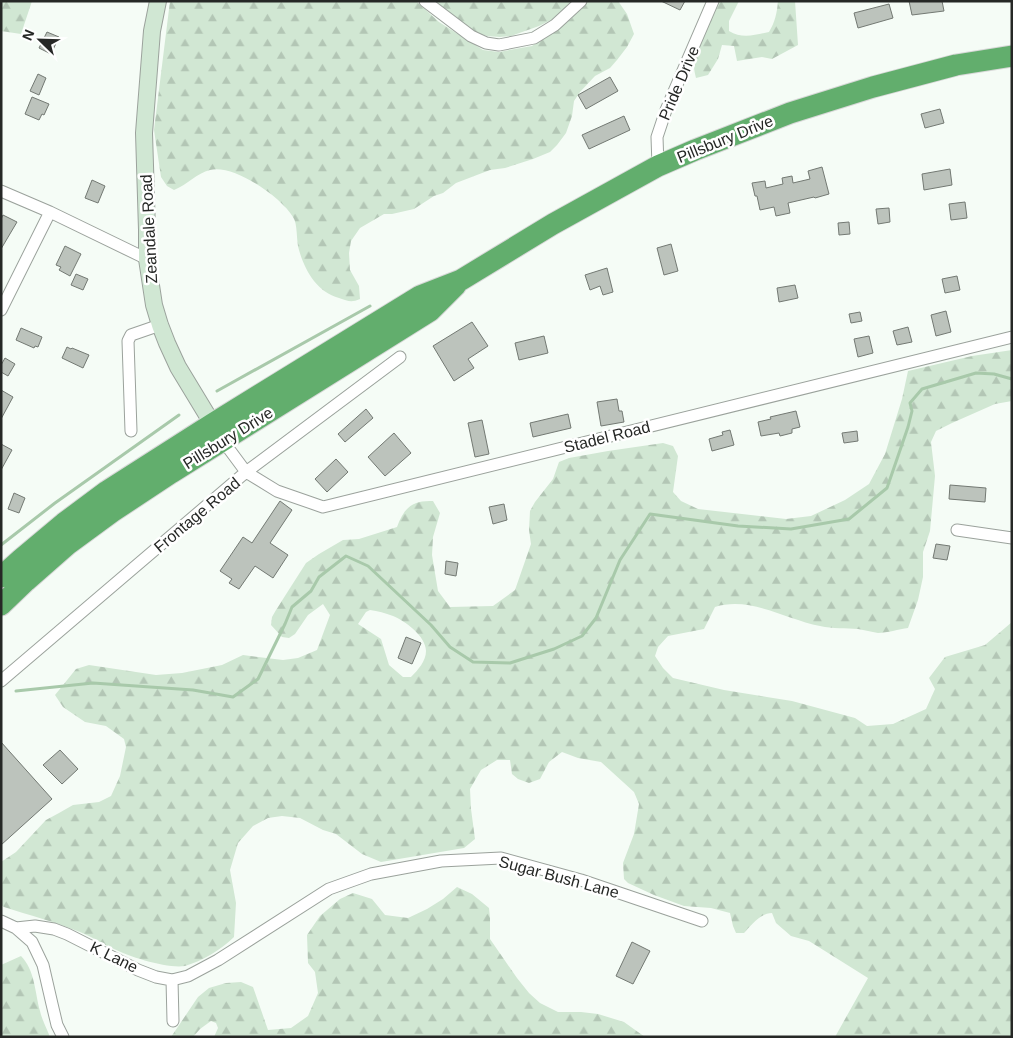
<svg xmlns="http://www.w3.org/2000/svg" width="1013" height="1038" font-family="Helvetica,sans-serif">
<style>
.forest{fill:url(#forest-firs);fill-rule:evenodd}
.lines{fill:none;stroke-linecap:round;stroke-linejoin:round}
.stream{stroke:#a8c9aa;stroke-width:3}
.building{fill:#bcc3bc;stroke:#737973}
.street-casing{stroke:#9ba29c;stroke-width:13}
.secondary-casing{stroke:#9ba29c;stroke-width:18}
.highway-casing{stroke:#d8d8d8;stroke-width:23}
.street{stroke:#fff;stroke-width:11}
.secondary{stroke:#d0e7d3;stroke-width:16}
.highway{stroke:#62ae6d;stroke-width:21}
.labels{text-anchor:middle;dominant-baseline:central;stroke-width:5;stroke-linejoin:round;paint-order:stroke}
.street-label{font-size:16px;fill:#262826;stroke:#fff}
</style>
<defs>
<pattern id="forest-firs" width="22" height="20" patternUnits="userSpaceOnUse" patternTransform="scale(1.25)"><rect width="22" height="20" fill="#d1e7d3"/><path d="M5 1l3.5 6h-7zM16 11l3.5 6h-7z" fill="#b3c6b5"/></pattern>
</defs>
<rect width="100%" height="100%" fill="#f5fcf6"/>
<!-- forest -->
<path class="forest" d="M1 1H32L21 34 1 31Z
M170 1H416L439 22 483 50 499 52 532 46 571 19 588 1H618L627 14 634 34 627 47 617 60 610 68 595 76 580 92 574 101 572 116 566 133 557 145 550 152 533 159 505 168 490 170 456 183 443 193 434 196 414 209 392 214H384L360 228 351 241 349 253 350 270 359 286 360 299C351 303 348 301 339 298 317 292 305 271 299 250 296 241 298 224 293 217 281 197 234 164 210 170 197 173 187 185 174 190L167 186 161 177 154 130Z
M430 1H573L557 17 539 26 511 36 500 37 487 36 472 31Z
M719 1H739L729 21V31C742 39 755 35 769 32 775 22 777 13 778 1H795L798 45 772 59 762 57 737 61 734 46 722 45 718 59 708 75 696 78C695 74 694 70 694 66 697 47 710 18 719 1Z
M1012 350V401L995 404 952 423 936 431 931 442 935 476 930 531 923 552V577L918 600 908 628C899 629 887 633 878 633 871 632 865 630 858 629 846 628 833 629 820 626 785 619 750 596 715 607L704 629 668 636 658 647 655 656 663 668 673 678 724 690 792 701 855 718 867 726 893 724 926 709 935 689 929 678 945 657 985 645 1012 622V1037H835L868 978 809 941 791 936 776 923 772 913C761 913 751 925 744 933H736L733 926 730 913 711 908 684 906 654 895 628 883 624 879 623 863 634 834 639 804 634 792 601 762 578 758 562 752 549 762 540 779 529 783 518 779 512 774 510 760H497L481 770 470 789 471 809 475 839 464 848 381 862 362 854 336 834 323 830 300 818 282 816 268 818 253 826 238 843 230 870 236 903 234 937C221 950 202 961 185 966 168 969 130 957 114 949 103 944 92 937 80 932 55 922 29 915 4 907L1 905V862L16 852 46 820 59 813 73 805 99 802 111 796 120 776 126 747 124 739 106 726 85 722 63 707 55 695 76 669 89 665 156 675 182 673 222 665 243 655 283 660 298 658 317 650 330 615 323 604 308 615 295 634 289 638 282 637 271 625 272 617 276 610 306 563 319 554 343 540 359 539 397 527C404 508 412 500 433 501L440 513 433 537 432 555 438 591 450 607 493 606 515 590 531 544 529 530 530 511 535 502 553 479 559 462 569 458 608 451 663 443 673 446 678 456 673 492 681 501 698 509 786 519 811 516 845 500 869 484 885 454 902 399 908 371 972 356ZM370 610C378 611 385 613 393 616 405 621 426 636 426 651 426 661 418 670 411 677H403L389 665 381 639 358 624 366 612Z
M457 887 472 894 489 908 490 918V939L517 978 529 993 540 1003 558 1012H581L598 1014 624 1022 645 1037H214L218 1028 216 1023 211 1021 200 1029 193 1037H171L198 997 209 988 226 983 241 982 253 987 268 1030 291 1028 308 1016 318 993 315 972 308 963 307 935 320 916 340 899 353 893 372 899 385 915 408 918 427 909 443 899Z
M21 956C35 970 35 993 40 1011 42 1020 47 1029 50 1037H1V965Z"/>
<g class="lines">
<!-- stream -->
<path class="stream" d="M217 391 370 306
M1 545 55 503 179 415
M16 691 93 683 193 690 233 697 258 679 285 624 292 607 311 591 319 577 346 556 368 566 431 625 450 647 473 662 510 663 554 649 582 636 596 618 620 560 650 514 738 526 791 529 849 519 887 488 908 427 912 411 910 403 922 389 976 373 994 374 1012 379"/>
</g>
<!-- building -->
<path class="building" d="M661 1H685L680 10Z
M909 1H942L944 11 912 15Z
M889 4 893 18 858 28 854 13Z
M47 32 59 37 51 54 39 48Z
M38 74 46 78 39 95 30 91Z
M610 77 618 91 586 109 578 95Z
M32 97 49 104 44 115 42 114 39 120 25 114Z
M940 109 944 123 925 128 921 114Z
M624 116 630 130 589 149 582 135Z
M822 167 829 194 815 198 814 197 788 203 790 213 776 216 774 207 760 210 757 196H755L752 183 765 181 766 188 783 184 782 178 792 176 793 183 810 179 808 171Z
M950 169 952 185 924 190 922 174Z
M92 180 105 186 98 203 85 198Z
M965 202 967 218 951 220 949 204Z
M889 208 890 222 878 224 876 209Z
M3 215 17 222 1 249V219Z
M849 222 850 234 839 235 838 223Z
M671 244 678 271 664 275 657 248Z
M65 246 81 254 70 276 59 270 61 267 56 265Z
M607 268 613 292 603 295 600 286 590 290 585 275Z
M76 274 88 279 83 290 71 285Z
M957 276 960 290 945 293 942 279Z
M795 285 798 298 779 302 777 288Z
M946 311 951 332 936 336 931 315Z
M860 312 862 321 851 323 849 314Z
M472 322 488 346 468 359 474 368 454 381 433 346Z
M908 327 912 342 897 345 893 331Z
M21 328 42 337 38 347 35 346 34 348 16 340Z
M544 336 548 353 519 360 515 343Z
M869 336 873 353 858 357 854 339Z
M67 347 71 349 72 348 89 355 83 368 62 358Z
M5 358 15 364 8 376 1 372V365Z
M1 390 13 397 1 419Z
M617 399 619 411H622L624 422 601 426 597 402Z
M366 409 373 418 345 442 338 434Z
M796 411 800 427 792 429V433L780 436 779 433 761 436 758 422 771 419 770 417Z
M568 414 571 428 533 437 530 423Z
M482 420 489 454 475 457 468 423Z
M730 430 734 445 712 451 709 439 723 435 722 432Z
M857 431 858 441 844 443 842 433Z
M394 433 411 453 385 476 368 457Z
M1 444 12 450 1 470Z
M336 459 348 472 327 492 315 479Z
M950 485 986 488 985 502 949 499Z
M14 493 25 498 19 513 8 509Z
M280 501 292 510 270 543 288 555 273 578 255 566 239 589 229 583 232 579 220 571 243 537 252 543Z
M504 504 507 520 493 524 489 507Z
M936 544 950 546 947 560 933 558Z
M446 561 458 563 456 576 445 574Z
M406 637 421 643 412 664 398 658Z
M1 742 52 799 1 845Z
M60 750 78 769 62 784 43 765Z
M632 942 650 951 633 984 616 976Z"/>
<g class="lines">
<!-- street casing -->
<g class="street-casing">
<path id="street" d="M425 1 471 36 486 43 499 45 534 38 555 25 581 1
M658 166 657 137 666 110 713 1
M1 191 50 212 147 259
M1 310 50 212
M131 431 128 341 131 335 160 325
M223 441 246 472 277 491 323 507 1012 337
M957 530 1012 538
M1 681 246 472 400 357
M1 921 16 928 32 942 43 965 52 1004 57 1025 63 1037
M16 928 35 926 54 929 67 934 138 970 156 977 172 980 188 976 218 960 329 889 371 874 441 861 501 858 581 880 702 921
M172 980 173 1021"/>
</g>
<!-- secondary casing -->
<g class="secondary-casing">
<path id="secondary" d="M158 1 152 31 144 133 147 230V259L154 305 160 325 167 343 178 367 218 433"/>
</g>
<!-- highway casing -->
<g class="highway-casing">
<path id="highway" d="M1 577 21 559 64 523 107 491 212 424 420 296 461 280 553 224 658 166 695 150 790 113 873 87 956 65 1012 56
M1 605 26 581 67 545 112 512 171 473 430 311 456 285"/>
</g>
<!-- street -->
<use href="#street" class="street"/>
<!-- secondary -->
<use href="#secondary" class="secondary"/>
<!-- highway -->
<use href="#highway" class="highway"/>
</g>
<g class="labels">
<!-- street labels -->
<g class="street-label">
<text transform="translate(679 83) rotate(-67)">Pride Drive</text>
<text transform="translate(725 139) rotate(-22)">Pillsbury Drive</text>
<text transform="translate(149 229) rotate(-93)">Zeandale Road</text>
<text transform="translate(607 437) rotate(-14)">Stadel Road</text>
<text transform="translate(228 438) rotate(-32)">Pillsbury Drive</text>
<text transform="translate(197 515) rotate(-40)">Frontage Road</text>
<text transform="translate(559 877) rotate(15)">Sugar Bush Lane</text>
<text transform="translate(114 957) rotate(26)">K Lane</text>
</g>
</g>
<!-- border -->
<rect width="1013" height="1038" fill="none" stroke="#262826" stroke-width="5"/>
<!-- north arrow -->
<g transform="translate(40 40) rotate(293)" stroke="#ffffff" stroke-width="4" paint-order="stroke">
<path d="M0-4L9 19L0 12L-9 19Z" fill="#262826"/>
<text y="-8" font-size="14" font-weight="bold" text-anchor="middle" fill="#262826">N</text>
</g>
</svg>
